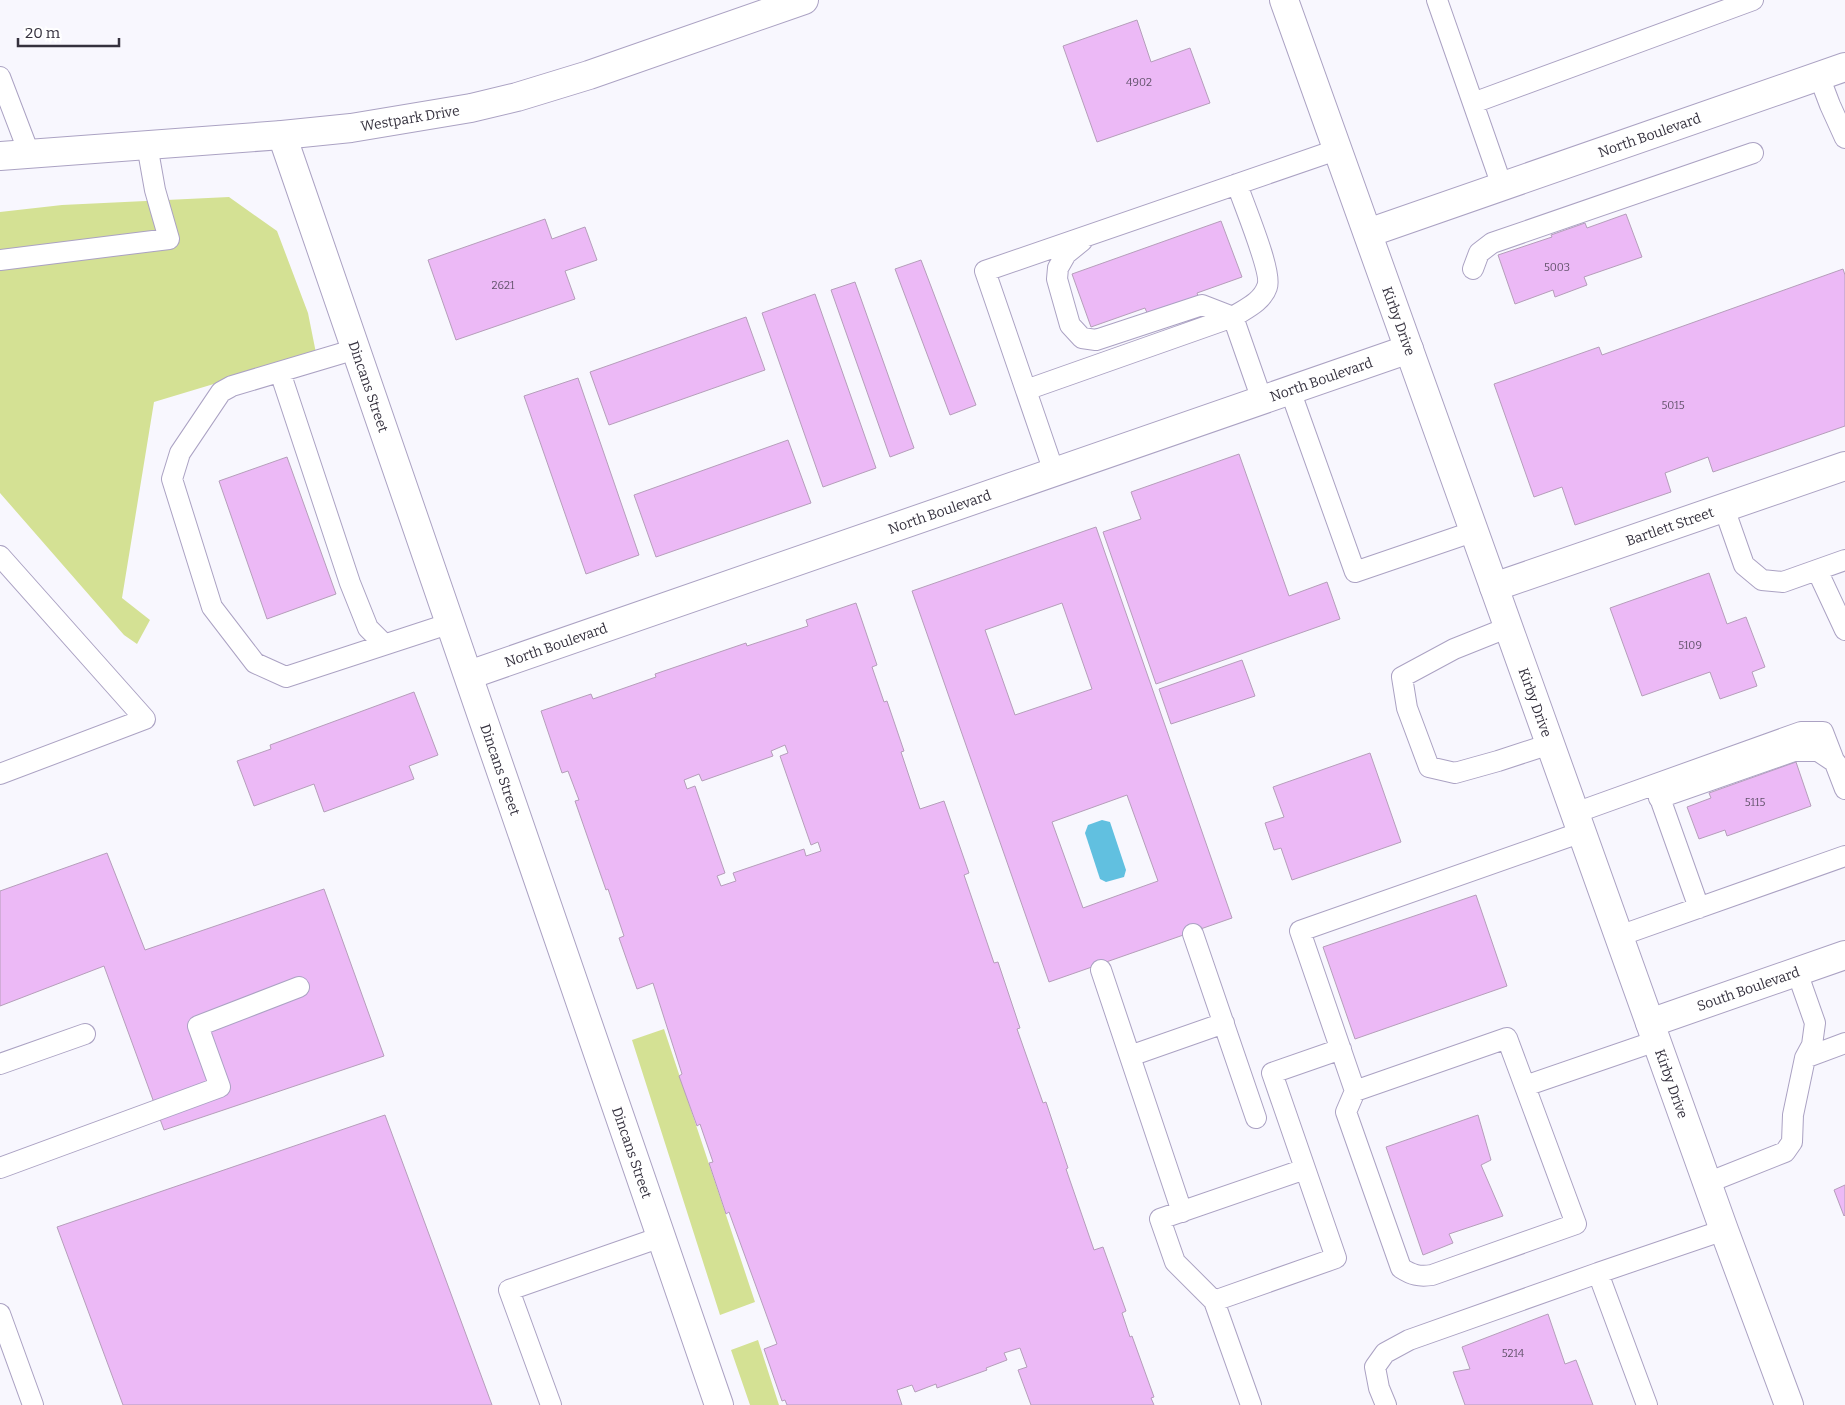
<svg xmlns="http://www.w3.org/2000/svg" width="1845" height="1405" font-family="Bitter,serif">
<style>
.green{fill:#d4e194}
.water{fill:#61c0e0}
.building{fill:#ecb9f6;stroke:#b59eba;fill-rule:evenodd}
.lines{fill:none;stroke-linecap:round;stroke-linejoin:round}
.service-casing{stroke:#aba2c3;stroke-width:22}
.minor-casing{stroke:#aba2c3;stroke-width:30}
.secondary-casing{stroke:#aba2c3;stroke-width:30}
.service{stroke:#fff;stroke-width:20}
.minor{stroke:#fff;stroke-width:28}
.secondary{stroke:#fff;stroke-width:28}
.labels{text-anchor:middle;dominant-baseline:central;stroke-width:5;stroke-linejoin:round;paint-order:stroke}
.number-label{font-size:11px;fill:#63536c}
.street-label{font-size:14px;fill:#35313e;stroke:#fff}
</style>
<rect width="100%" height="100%" fill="#f8f7fe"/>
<!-- green -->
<path class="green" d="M229 197 277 231 308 313 316 353 154 402 122 598 150 620 137 644 124 635 0 493V212L62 205Z
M664 1029 755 1302 720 1315 632 1040Z
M758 1340 779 1405H750L731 1350Z"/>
<!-- water -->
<path class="water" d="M1102 820 1110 822 1126 870 1124 877 1106 882 1100 879 1085 833 1088 825Z"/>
<!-- building -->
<path class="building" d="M1137 20 1151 62 1190 48 1210 103 1097 142 1063 46Z
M1626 214 1642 257 1584 277 1587 285 1555 297 1553 290 1515 304 1498 255 1552 237 1551 235 1585 223 1587 228Z
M545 219 552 239 585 227 597 260 565 271 575 299 456 340 428 260Z
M1221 221 1242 277 1197 293 1200 302 1150 320 1145 308 1091 327 1072 274Z
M921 260 976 405 950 415 895 269Z
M1843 269 1845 275V426L1713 472 1708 457 1665 473 1671 492 1575 525 1562 487 1534 497 1494 384 1599 347 1602 355Z
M855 282 914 448 890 457 831 290Z
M815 294 876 468 823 487 762 313Z
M746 317 765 370 609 425 590 372Z
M578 378 639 555 586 574 524 396Z
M788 440 811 503 656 557 634 495Z
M1239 454 1289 596 1327 582 1340 619 1156 684 1103 532 1141 519 1131 492Z
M287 457 336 594 267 619 219 481Z
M1096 527 1232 918 1049 982 912 591ZM1062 603 1092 689 1015 715 985 630ZM1127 795 1158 881 1083 908 1052 822Z
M1709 573 1727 624 1746 617 1765 667 1752 672 1757 686 1720 699 1710 672 1642 696 1610 608Z
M856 603 877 665 872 667 884 702 887 701 904 751 901 752 920 809 944 801 969 873 964 875 994 963 998 962 1020 1028 1017 1029 1043 1103 1046 1102 1068 1168 1066 1169 1094 1250 1103 1247 1126 1311 1122 1313 1130 1337 1132 1336 1154 1397 1151 1398 1154 1405H1031L1018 1370 1027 1367 1020 1348 1004 1353 1007 1360 986 1368 987 1370 937 1388 936 1384 915 1392 912 1385 897 1390 902 1405H787L785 1400 782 1401 764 1349 777 1344 729 1212 726 1214 709 1163 713 1162 700 1124 697 1126 679 1076 682 1074 653 983 637 989 619 938 624 936 608 889 606 890 575 801 579 800 568 771 562 773 541 711 591 694 593 699 656 677 655 674 746 643 747 646 808 626 806 620ZM785 745 788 753 780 756 811 845 818 842 821 851 806 856 804 849 733 873 736 881 721 886 717 876 725 873 695 786 687 789 684 780 699 774 702 781 773 756 771 751Z
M1242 660 1255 696 1171 724 1159 689Z
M414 692 438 755 409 766 414 779 324 812 314 784 254 806 237 761 271 749 270 745Z
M1370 753 1401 842 1292 880 1281 848 1274 850 1265 823 1284 817 1273 787Z
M1796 762 1811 806 1727 836 1725 830 1699 839 1687 807 1711 798 1709 793Z
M107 853 145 950 324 889 384 1056 164 1130 104 966 0 1006V891Z
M1476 895 1507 986 1355 1039 1323 947Z
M385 1115 492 1405H123L57 1227Z
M1478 1115 1491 1160 1481 1165 1503 1216 1449 1234 1453 1243 1423 1255 1386 1147Z
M1845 1185V1215L1844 1216 1834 1190Z
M1548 1314 1565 1364 1576 1360 1593 1405H1465L1453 1372 1470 1369 1462 1347Z"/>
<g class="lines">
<!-- service casing -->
<g class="service-casing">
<path id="service" d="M1437 0 1502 186
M1819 76 1830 105 1845 138
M0 77 29 153
M1473 103 1753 0
M1082 241 1066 254 1058 268 1057 279 1070 325 1082 338 1096 340 1202 305 1233 317 1262 400
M0 260 169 239 155 190 147 145
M1473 269 1479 253 1492 243 1753 153
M356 349 232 386 221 392 180 453 172 479 212 607 255 663 286 677 451 623
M280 372 350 583 368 628 384 644
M1026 390 1233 317C1245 309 1262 302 1267 287 1273 273 1243 203 1237 184
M1290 390 1355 572 1475 531
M1054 472 985 271 1339 149
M1724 508 1744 565 1762 580 1783 582 1845 560
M0 556 145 719 0 774
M1817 570 1845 630
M1509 627 1454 649 1402 677 1407 708 1429 767 1455 773 1498 761 1550 744
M1656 787 1699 908
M1659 798 1794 751H1818L1836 763
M1575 813 1801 732H1823L1845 789
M1193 934 1256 1118
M1619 936 1845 856
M1101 970 1182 1212
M1130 1056 1224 1023
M1805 1058 1845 1043
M0 1064 85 1034
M1525 1086 1656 1041
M1355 1091 1507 1038 1576 1224 1432 1275C1419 1277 1412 1275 1401 1268L1346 1112 1355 1091 1300 931 1582 832
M0 1168 220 1087 198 1026 299 987
M1707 1183 1785 1152 1792 1142 1793 1115 1805 1058 1812 1045 1815 1023 1797 972
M1214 1301 1175 1262 1160 1219 1305 1169
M0 1314 33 1405
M551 1405 509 1290 661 1237
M1251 1405 1214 1301 1336 1258 1272 1073 1341 1049
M1386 1405 1379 1388 1375 1367 1385 1353 1409 1340 1598 1273
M1647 1405 1598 1273 1724 1230"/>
</g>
<!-- minor casing -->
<g class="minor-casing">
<g id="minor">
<path id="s1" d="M282 135 719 1405"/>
<path id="s2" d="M1368 233 1845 67"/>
<path id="s3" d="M1494 587 1845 466"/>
<path id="s4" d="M469 675 1409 349"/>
<path id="s5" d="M1650 1023 1845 955"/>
</g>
</g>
<!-- secondary casing -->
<g class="secondary-casing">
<g id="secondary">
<path id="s6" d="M1284 0 1724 1230 1789 1405"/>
<path id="s7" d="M0 156 282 135 351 128 471 108 517 97 589 75 804 0"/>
</g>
</g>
<!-- service -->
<use href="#service" class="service"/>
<!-- minor -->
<use href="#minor" class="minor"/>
<!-- secondary -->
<use href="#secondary" class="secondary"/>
</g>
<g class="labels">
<!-- number labels -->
<g class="number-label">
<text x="1139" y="82">4902</text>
<text x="1557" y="267">5003</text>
<text x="503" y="285">2621</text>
<text x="1673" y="405">5015</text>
<text x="1690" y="645">5109</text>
<text x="1755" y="802">5115</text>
<text x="1513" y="1353">5214</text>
</g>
<!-- street labels -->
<g class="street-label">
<text stroke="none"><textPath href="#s7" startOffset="412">Westpark Drive</textPath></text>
<text stroke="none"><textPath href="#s2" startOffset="298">North Boulevard</textPath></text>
<text stroke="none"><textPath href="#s6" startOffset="341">Kirby Drive</textPath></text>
<text stroke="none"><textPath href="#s4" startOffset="902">North Boulevard</textPath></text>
<text stroke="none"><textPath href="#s1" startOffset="266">Dincans Street</textPath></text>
<text stroke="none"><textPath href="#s4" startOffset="498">North Boulevard</textPath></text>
<text stroke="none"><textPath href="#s3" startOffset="186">Bartlett Street</textPath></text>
<text stroke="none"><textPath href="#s4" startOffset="92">North Boulevard</textPath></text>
<text stroke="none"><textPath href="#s6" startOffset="746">Kirby Drive</textPath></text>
<text stroke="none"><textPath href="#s1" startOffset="671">Dincans Street</textPath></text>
<text stroke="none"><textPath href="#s5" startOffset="104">South Boulevard</textPath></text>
<text stroke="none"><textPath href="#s6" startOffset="1151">Kirby Drive</textPath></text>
<text stroke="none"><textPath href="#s1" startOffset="1076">Dincans Street</textPath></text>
</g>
</g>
<!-- scale -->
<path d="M18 38v8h101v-8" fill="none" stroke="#35313e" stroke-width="2.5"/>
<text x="25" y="38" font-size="15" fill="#35313e" stroke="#ffffff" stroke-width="4" paint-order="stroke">20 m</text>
</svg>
